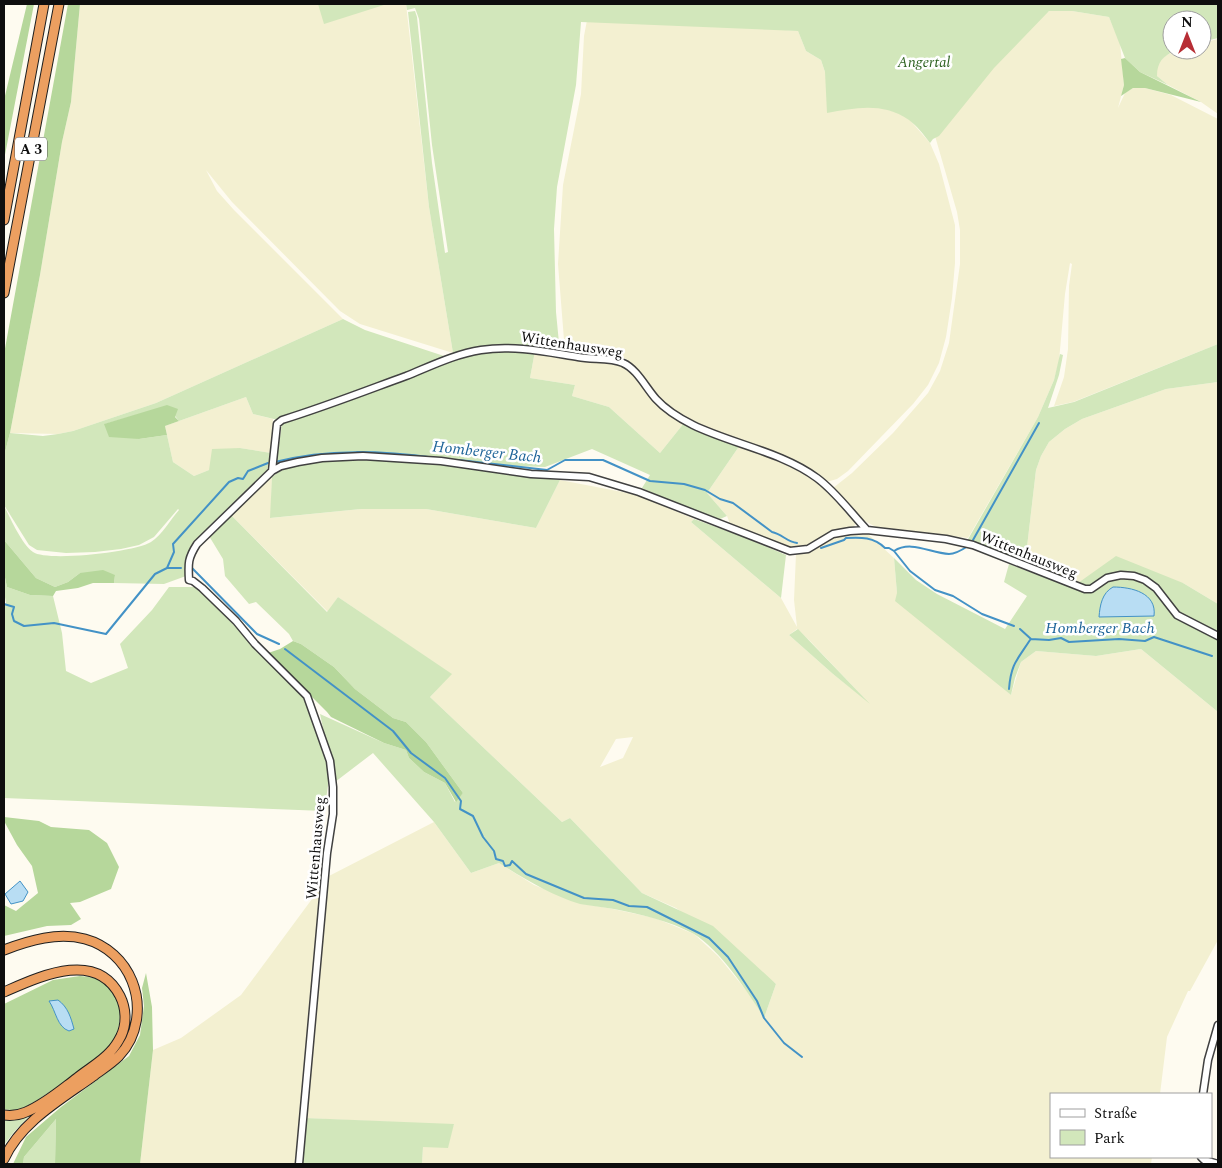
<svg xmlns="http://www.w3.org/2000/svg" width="1222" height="1168" font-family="Spectral,serif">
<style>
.farmland{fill:#f3f0d1;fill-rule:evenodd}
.green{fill:#d2e7bb}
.forest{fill:#b6d79b}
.water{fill:#b8ddf3;stroke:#4392c6}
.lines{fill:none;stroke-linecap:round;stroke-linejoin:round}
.stream{stroke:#4392c6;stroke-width:2}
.minor-casing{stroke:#414141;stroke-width:9}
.highway-casing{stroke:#1f1f1f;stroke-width:11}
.minor{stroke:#fff;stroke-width:6}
.highway{stroke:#ec9f60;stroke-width:9}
.labels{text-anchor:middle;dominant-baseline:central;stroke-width:5;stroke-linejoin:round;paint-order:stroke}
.shield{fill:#fff;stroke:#565656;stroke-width:1}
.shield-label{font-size:14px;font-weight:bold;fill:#0e0e0e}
.park-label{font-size:15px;font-style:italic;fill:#2f6322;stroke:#fff}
.street-label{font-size:15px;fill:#0e0e0e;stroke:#fff}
.water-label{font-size:16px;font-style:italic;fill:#1e6499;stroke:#fff}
</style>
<rect width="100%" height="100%" fill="#fefbf0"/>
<!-- farmland -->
<path class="farmland" d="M80 4H406L429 207 453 353 360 324 340 311 232 202 206 170 217 191 234 210 343 319 156 403 73 431 58 434 10 433 40 275 62 142 71 102Z
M1049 11H1072L1109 17 1120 43 1124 85 1118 108 1125 93 1133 88H1145L1171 95 1218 119V344L1073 402 1054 406 1064 377 1068 349 1069 286 1072 264 1070 263 1065 294 1059 361 1054 380 1038 417 968 538 876 527 861 519 833 488 852 473 893 433 928 393 940 371 949 343 960 264V230L957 212 935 136 1032 21Z
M588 15 798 31 806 51 821 60 825 72 854 108 874 106 896 112 909 119 930 143 939 164 955 225V263L952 298 946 337 939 363 928 385 913 404 848 471 837 479 830 481H825L679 416 661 401 629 361 624 358 570 354 564 340 558 264 563 185 581 94 584 36Z
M1218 39V114L1201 102 1168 85 1157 76V65L1165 56 1176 50H1202V43Z
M535 351 617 363 628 368 684 423 660 453 609 407 572 396 575 385 530 378Z
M1218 382V604L1183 583 1074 584 1025 564 1036 470 1041 456 1049 442 1065 429 1082 419 1166 389Z
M246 397 253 414 273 419 271 453 240 448 209 470 194 476 173 462 165 426Z
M740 445 784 464 818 481 856 524 852 528 832 530 810 544 798 548 778 545 730 524 727 516 707 493Z
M272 477 271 518 361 509H426L536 528 560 480 638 495 694 519 691 522 781 598 797 627 794 600 796 554 812 550 835 536 868 534 894 558 897 593 1011 695 1021 662 1036 651 1096 656 1141 649 1218 712V940L1190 991H1188L1167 1037 1160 1094H1051V1157H1152L1151 1164H422L423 1147 454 1125 305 1118 300 1164H140L153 1050 181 1038 241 995 329 876 434 822 471 873 499 863 534 885 579 903 613 909 655 918 694 934 718 956 750 995 764 1018 776 984 676 908 642 893 570 818 562 822 430 697 451 674 338 597 328 612 231 515ZM797 629 810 641 866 700 833 674 789 635ZM633 737 623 758 600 767 616 739Z"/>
<!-- green -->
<path class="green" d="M318 4H387L324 24Z
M406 4H1218V38L1202 42V20H1172V50H1176C1163 56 1157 62 1157 76L1168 85 1140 72 1125 58 1109 17 1072 11H1049L994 68 939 136 933 139 930 143C924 135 917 126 909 120 882 102 856 108 827 113L825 72 821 60 806 51 798 31 581 22 576 85 557 187 554 229 556 312 559 343 562 353 514 347 455 354 453 353 429 207 408 12 415 11 417 17 432 163 445 253 448 252 432 145 419 19 415 8 407 10Z
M343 319 365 330 447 357 411 372 278 420 253 414 246 397 179 421 167 406 105 424 139 439 167 435 173 462 194 476 209 470 212 449 240 448 271 453 267 470 193 542 186 557V576L164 584 114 583 115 575 80 573 68 582 55 587 36 578 4 540V506C11 519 21 543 33 552 47 562 135 552 151 542 162 535 170 520 179 510L178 509 154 537 139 545 121 549 95 552 66 553 37 550 29 545 4 505V456L10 433 43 436 58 434 73 431 156 403Z
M1218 344V382L1166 389 1082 419 1065 429 1049 442 1041 456 1036 470 1025 564 967 541 1038 417 1054 380 1060 354 1063 355 1059 375 1048 408 1074 402Z
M490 350 535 351 530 378 575 385 572 396 609 407 660 453 684 423 740 445 707 493 727 516 720 519 696 512 642 488 650 475 592 449 545 467 480 465 362 454 276 465 282 423 450 359Z
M363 458 402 459 560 480 536 528 426 509H361L270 518 272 477C297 457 332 460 363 458Z
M231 515 327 612 338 597 452 674 430 697 562 822 570 818 642 893 713 926 776 984 764 1018C749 993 719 949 694 934 670 921 640 914 614 909 603 907 591 906 580 904 552 896 523 878 499 863L471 873 434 822 373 753 335 782 320 714 384 743 406 750 409 758 424 772 445 783 455 802 463 793 426 742 406 722 393 718 355 689 334 667 301 644 293 641 289 634 256 602 249 604 225 576 223 559 209 536Z
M694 519 741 536 786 555 781 598 691 522Z
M1116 556 1183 583 1218 604V712L1141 649 1096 656 1036 651 1021 662 1015 678 1011 695 895 601 897 593 894 558 916 580 937 594 1005 629 1027 596 1004 582 1009 564 1078 590V583Z
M4 573 7 587 30 595 53 596 62 633 66 671 91 683 128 668 120 644 152 610 169 587H196L314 705 328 772V786L324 811 4 798V607L6 603 4 591Z
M798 629 870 704 833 674 789 635Z
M30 1115 14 1132 4 1145V1118L10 1120Z
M305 1118 454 1124 448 1148 423 1147 422 1164H301Z
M56 1119 55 1164H23L24 1157Z"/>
<!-- forest -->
<path class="forest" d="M27 4H34L4 160V100Z
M68 4H80L71 102 62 142 40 275 10 433 4 456V354Z
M1125 58 1140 72 1201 102 1145 88H1133L1121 96 1124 85 1121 59Z
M167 405 178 409 175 417 179 421 165 426 167 435 139 439 109 437 104 424Z
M4 540 36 578 55 587 68 582 80 573 103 570 115 575 114 583H93L78 588 56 591 53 596 30 595 7 587 4 573Z
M293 641 301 644 334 667 355 689 393 718 406 722 426 742 463 793 456 802 445 783 424 772 409 758 406 750 384 743 331 717 327 712 268 653 280 649Z
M4 817 39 821 51 827 89 830 107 843 119 867 111 889 80 902 70 903 81 919 71 925 47 926 4 936V905L16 911 38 893 32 866 17 845 4 821Z
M146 973 152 1007 153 1050 140 1164H55L56 1119 24 1157 23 1164H13L26 1137 61 1107 129 1056 140 1035 144 1006 142 988Z
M80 976C86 977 94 977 99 979 123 991 125 1022 112 1043 105 1053 35 1105 22 1108 16 1110 10 1111 4 1109V1004L53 980Z"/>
<!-- water -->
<path class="water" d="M1113 587C1132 587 1157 593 1154 616L1099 617C1100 605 1102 593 1113 587Z
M20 881 28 892 23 901 11 904 5 894Z
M58 1000C68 1007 71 1018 74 1029L69 1031C57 1027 56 1011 49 1001Z"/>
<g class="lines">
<!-- stream -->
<path class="stream" d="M459 460 547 470 565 460H603L650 481 684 484 705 490 720 499 733 503 772 532C782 534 787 542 797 543
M275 462C328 448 383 451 436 458
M973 540 1039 423
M821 548 844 540 846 538C861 537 874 537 885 548H889L894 551 910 571 935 590 953 596 982 614 1014 626
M894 551C911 540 930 553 949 554 956 554 962 550 968 546
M167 568H181
M192 568 257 634 279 644
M4 604 14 607 12 614 14 621 24 626 54 623 106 634 155 574 167 568 174 552 173 544 229 482 238 478 243 479 248 471 268 463
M1020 629 1031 639 1049 640 1061 638 1069 642 1119 639 1145 641 1154 637 1212 656
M285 649 393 731 411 753 445 778 461 801 460 809 473 816 483 837 494 851 496 859 503 861 505 866 510 865 512 861 526 874 584 898 613 900 629 906 647 907 709 938 728 957 757 1001 764 1018 784 1043 802 1057
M1009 689C1011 664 1017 660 1030 640"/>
<!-- minor casing -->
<g class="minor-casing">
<path id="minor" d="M272 471 277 424 282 420C324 407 365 391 406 376 431 366 455 354 481 350 514 345 546 352 578 357 592 360 610 357 623 363 637 369 646 388 656 399 666 410 679 418 693 425 732 444 782 452 817 478 836 492 851 513 867 530
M1203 1094 1208 1060 1218 1025
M1201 1157 1204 1160 1218 1164
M299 1164 327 853 333 814V787L330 761 307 696 255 644 236 621 202 588 193 581 189 580C188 563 188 558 197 544L272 471 281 466 298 462 322 458 363 456 441 461 531 474 589 477 639 492 790 551 808 549 833 534 850 531 867 530 946 539 973 545 1085 589H1091L1107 578 1121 575 1134 576 1145 580 1156 588 1177 615 1218 636"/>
</g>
<!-- highway casing -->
<g class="highway-casing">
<path id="highway" d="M4 220 44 4
M4 293 59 4
M4 950C30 940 58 932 85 939 107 945 124 961 132 981 142 1006 138 1036 119 1056 111 1064 101 1070 92 1077 60 1100 21 1122 4 1159
M4 992C39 977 96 949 120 996 126 1008 127 1023 121 1036 118 1042 115 1047 110 1052 101 1062 88 1069 77 1078 61 1090 45 1104 26 1112 19 1115 11 1116 4 1115"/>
</g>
<!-- minor -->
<use href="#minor" class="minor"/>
<!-- highway -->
<use href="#highway" class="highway"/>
</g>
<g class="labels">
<!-- shield labels -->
<rect class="shield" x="15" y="137.5" width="32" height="23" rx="4"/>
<g class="shield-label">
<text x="31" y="149">A 3</text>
</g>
<!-- park labels -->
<g class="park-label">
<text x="924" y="62">Angertal</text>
</g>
<!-- street labels -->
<g class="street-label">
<text transform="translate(572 345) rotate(9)">Wittenhausweg</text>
<text transform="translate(1029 555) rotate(22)">Wittenhausweg</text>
<text transform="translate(316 848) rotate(-85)">Wittenhausweg</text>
</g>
<!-- water labels -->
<g class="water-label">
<text transform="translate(487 452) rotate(6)">Homberger Bach</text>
<text x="1100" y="628">Homberger Bach</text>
</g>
</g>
<!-- border -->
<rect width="1222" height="1168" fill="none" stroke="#0e0e0e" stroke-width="10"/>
<!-- legend -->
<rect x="1050" y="1093" width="162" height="65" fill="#ffffff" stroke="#9f9f9f"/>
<rect x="1060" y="1109" width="25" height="8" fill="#ffffff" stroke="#9f9f9f"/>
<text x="1094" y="1118" font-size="15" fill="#0e0e0e">Straße</text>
<rect x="1060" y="1130" width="25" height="15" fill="#d2e7bb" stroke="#9f9f9f"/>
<text x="1094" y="1143" font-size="15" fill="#0e0e0e">Park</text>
<!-- north arrow -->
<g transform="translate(1187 35)"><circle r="24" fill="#ffffff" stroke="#9f9f9f"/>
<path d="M0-4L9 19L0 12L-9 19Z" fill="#b72e35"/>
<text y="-8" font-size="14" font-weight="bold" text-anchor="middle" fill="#0e0e0e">N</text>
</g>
</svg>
